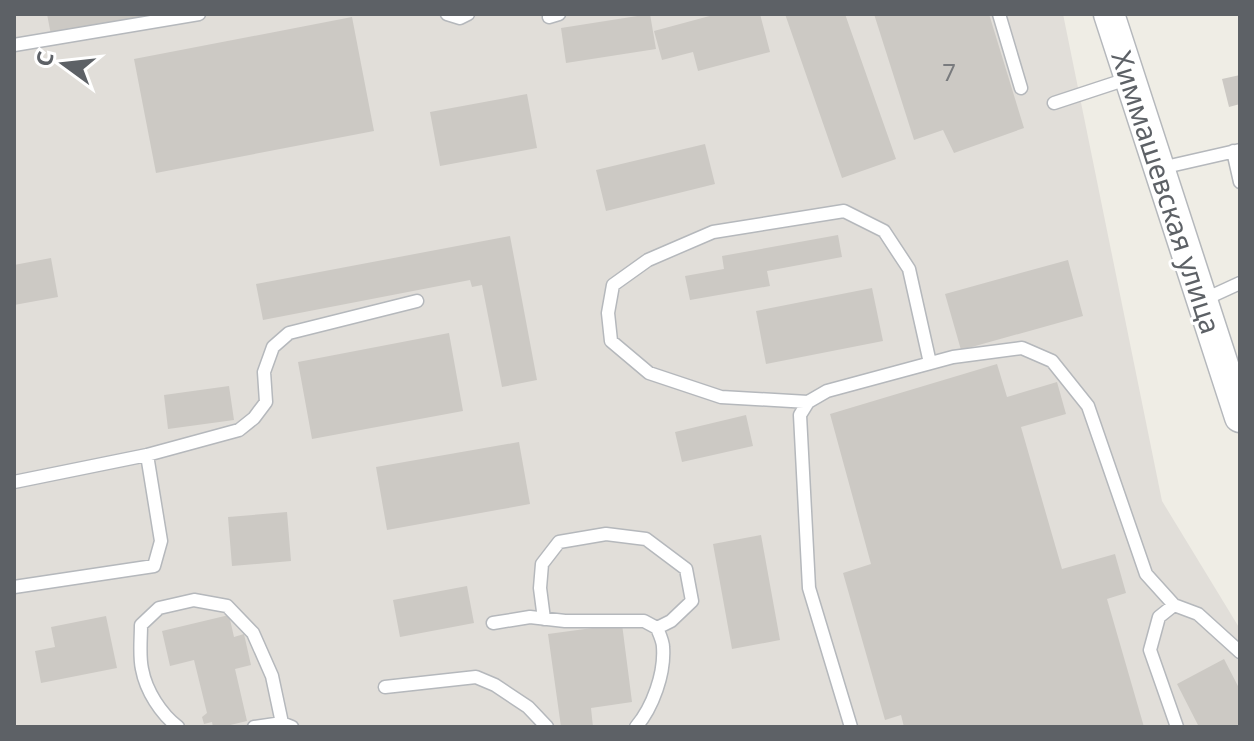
<svg xmlns="http://www.w3.org/2000/svg" width="1254" height="741" font-family="'Noto Sans',sans-serif">
<style>
.industrial{fill:#e1ded9}
.building{fill:#ccc9c4}
.lines{fill:none;stroke-linecap:round;stroke-linejoin:round}
.service-casing{stroke:#b5b8bc;stroke-width:15}
.tertiary-casing{stroke:#b5b8bc;stroke-width:33}
.service{stroke:#fff;stroke-width:12}
.tertiary{stroke:#fff;stroke-width:30}
.labels{text-anchor:middle;dominant-baseline:central;stroke-width:6;stroke-linejoin:round;paint-order:stroke}
.number-label{font-size:24px;fill:#797b7e}
.street-label{font-size:28px;fill:#5d6166;stroke:#fff}
</style>
<rect width="100%" height="100%" fill="#efede5"/>
<!-- industrial -->
<path class="industrial" d="M14 14H1063L1162 501 1240 629V727H14Z"/>
<!-- building -->
<path class="building" d="M47 14H150V15L51 35Z
M650 14 656 49 566 63 561 28Z
M717 14H760L770 52 698 71 693 52 662 60 654 31Z
M785 14H845L896 159 842 178Z
M874 14H989L1024 128 954 153 943 130 914 140Z
M352 17 374 131 156 173 134 59Z
M1240 75V104L1229 107 1222 79Z
M527 94 537 148 440 166 430 112Z
M705 144 715 184 606 211 596 170Z
M838 235 842 257 767 271 770 286 690 300 685 276 724 269 722 256Z
M510 236 537 380 502 387 482 285 472 287 470 280 263 320 256 284Z
M51 258 58 297 14 305V265Z
M1068 260 1083 316 961 350 945 294Z
M872 288 883 341 766 364 756 311Z
M449 333 463 411 312 439 298 362Z
M997 364 1007 397 1057 382 1066 414 1021 427 1062 569 1115 554 1126 593 1107 599 1144 727H904L901 715 885 720 843 573 871 564 830 414Z
M229 386 234 420 168 429 164 395Z
M746 415 753 446 682 462 675 432Z
M519 442 530 504 387 530 376 467Z
M287 512 291 561 232 566 228 517Z
M761 535 780 640 732 649 713 544Z
M467 586 474 623 400 637 393 600Z
M229 615 234 637 244 634 251 665 235 669 247 721 222 727H213L212 722 204 724 202 717 207 713 194 660 170 666 162 631Z
M106 616 117 668 41 683 35 651 55 647 51 627Z
M622 624 632 702 591 708 593 727H561L548 634Z
M1224 659 1240 690V727H1199L1177 684Z"/>
<g class="lines">
<!-- service casing -->
<g class="service-casing">
<path id="service" d="M447 14 460 18 468 14
M999 14 1021 88
M549 17 559 14
M14 45 199 14
M1054 103 1130 78
M1233 151 1240 182
M1161 168 1240 150
M1203 300 1240 283
M808 402 721 397 649 373 611 341 608 313 613 285 648 260 713 232 844 211 884 231 909 269 930 363
M14 482 147 455 239 430 254 418 266 402 264 372 273 347 289 333 417 301
M14 587 154 566 161 541 147 455
M544 619 540 588 542 564 559 542 606 534 646 539 686 569 692 601 671 621 657 628
M493 623 530 617 565 621H644L657 628C659 633 663 641 663 647 665 673 653 707 636 727
M385 687 476 677 495 685 528 707 547 727
M178 727C161 714 146 691 142 669 139 656 141 639 141 625L159 608 194 600 227 606 253 633 272 676 282 723
M254 727 282 723 292 727
M851 727 809 588 800 415 808 402 827 391 953 357 1022 348 1052 361 1088 406 1146 574 1174 605
M1177 727 1150 650 1159 617 1174 605 1198 614 1240 652"/>
</g>
<!-- tertiary casing -->
<g class="tertiary-casing">
<path id="tertiary" d="M1109 14 1240 417"/>
</g>
<!-- service -->
<use href="#service" class="service"/>
<!-- tertiary -->
<use href="#tertiary" class="tertiary"/>
</g>
<g class="labels">
<!-- number labels -->
<g class="number-label">
<text x="949" y="71">7</text>
</g>
<!-- street labels -->
<g class="street-label">
<text transform="translate(1167 192) rotate(72)">Химмашевская улица</text>
</g>
</g>
<!-- border -->
<rect width="1254" height="741" fill="none" stroke="#5d6166" stroke-width="32"/>
<!-- north arrow -->
<g transform="translate(64 64) rotate(285)" stroke="#ffffff" stroke-width="6" paint-order="stroke">
<path d="M0-6L14 30L0 20L-14 30Z" fill="#5d6166"/>
<text y="-12" font-size="22" font-weight="bold" text-anchor="middle" fill="#5d6166">С</text>
</g>
</svg>
